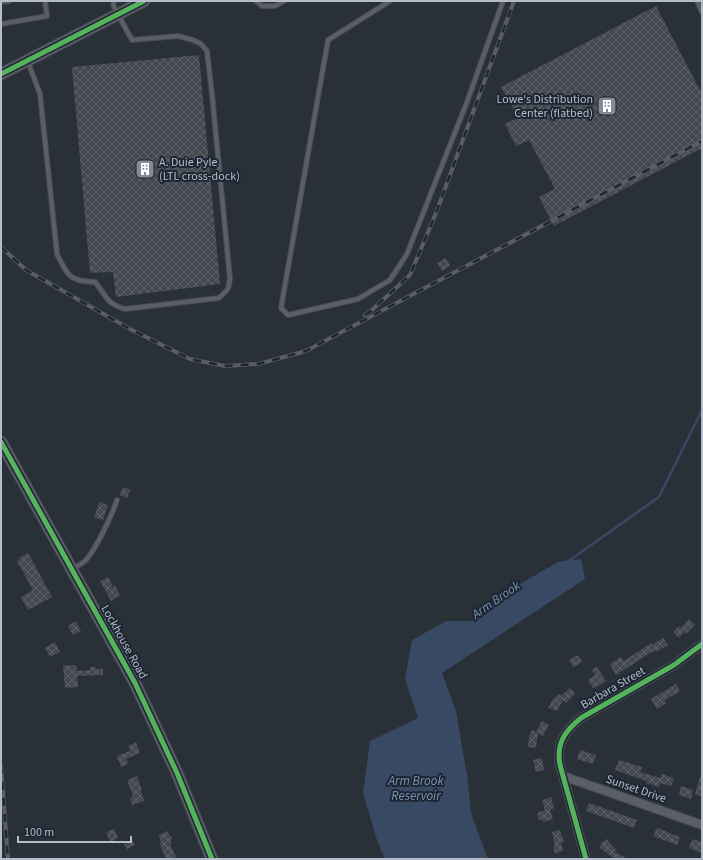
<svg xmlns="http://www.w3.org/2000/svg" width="703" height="860" font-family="'Source Sans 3',sans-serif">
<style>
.water{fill:#384963}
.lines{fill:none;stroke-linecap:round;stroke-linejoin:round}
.stream{stroke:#384963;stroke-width:2.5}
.building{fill:url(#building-cross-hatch)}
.lane-casing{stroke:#484c53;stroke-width:6}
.street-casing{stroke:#484c53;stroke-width:10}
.secondary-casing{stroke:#484c53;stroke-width:13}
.lane{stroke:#5a5e66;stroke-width:4}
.street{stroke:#5a5e66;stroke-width:8}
.secondary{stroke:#595d64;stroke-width:11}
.rail-casing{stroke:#595d64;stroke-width:4}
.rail{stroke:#1d2633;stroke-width:2.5;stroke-dasharray:8;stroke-linecap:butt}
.cycleway-casing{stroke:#1d2633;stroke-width:8}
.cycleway{stroke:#56b35d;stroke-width:5}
.labels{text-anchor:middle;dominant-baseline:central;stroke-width:4;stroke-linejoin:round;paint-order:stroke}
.poi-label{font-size:12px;fill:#b4bcc9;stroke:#1d2633;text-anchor:end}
.street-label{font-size:12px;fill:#b4bcc9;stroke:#1d2633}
.water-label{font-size:13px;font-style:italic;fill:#7c92b1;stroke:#1d2633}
</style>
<defs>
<pattern id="building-cross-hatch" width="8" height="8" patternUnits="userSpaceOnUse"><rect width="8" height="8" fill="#444950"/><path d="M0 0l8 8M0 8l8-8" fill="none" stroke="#5d6168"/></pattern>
</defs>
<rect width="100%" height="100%" fill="#2a3038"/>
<!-- water -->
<path class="water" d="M581 559 585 579 442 673 456 711 467 775 471 813 488 859H385L377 840 363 793 370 741 418 718 405 679 412 640 446 621H474L501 595 558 562Z"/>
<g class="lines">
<!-- stream -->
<path class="stream" d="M567 562 659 497 702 410"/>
</g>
<!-- building -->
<path class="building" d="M656 6 702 94V148L554 226 539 197 555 189 529 140 516 146 505 124 518 118 501 87Z
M199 55 220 284 116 297 113 272 90 273 72 67Z
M446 258 450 266 442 271 437 263Z
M123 487 131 490 127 498 119 495Z
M99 502 108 505 103 520 94 518Z
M28 553 52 597 28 610 21 597 33 590 17 561 20 560 19 558Z
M108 577 113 587 115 585 120 595 111 601 100 581Z
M689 619 695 625 686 634 684 632 679 638 673 632 679 626 681 628Z
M76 621 81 631 73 635 68 626Z
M663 638 668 645 656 652 655 650 616 675 610 664 621 657 624 661 651 643 652 645Z
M55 642 60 652 50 657 45 648Z
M578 655 582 662 573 667 569 660Z
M76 665 77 671 90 670V667H96V669H103V675L77 676 78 687 65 688 63 666Z
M597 667 606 681 601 684V685L593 688 588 680 595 675 592 670Z
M676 684 680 691 665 700 666 703 657 709 651 699Z
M570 688 575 694 566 703 563 700 557 711 548 708 553 699 559 694 561 696Z
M542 721 549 725 543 736 538 733 536 748 528 747 529 737 532 730 536 732Z
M136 742 140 753 126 759 128 764 121 767 117 756 130 751 128 746Z
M580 750 596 755 593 764 577 759Z
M542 758 544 770 536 772 533 760Z
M619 760 642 767 640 772 660 778 662 774 674 778 671 786 660 783 659 787 646 783 647 781 615 770Z
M137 776 142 791H141L144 801 132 805 130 798 133 796 127 780Z
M700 777H702V796L695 794Z
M681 786 693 790 691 799 679 795Z
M551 797 554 808 550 810 553 819 543 822 542 819 539 820 537 813 545 810 542 800Z
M589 803 637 820 634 828 586 811Z
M657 828 680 837 677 845 653 836Z
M114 829 118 838 110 842 106 832Z
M560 830 564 842H561L563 851 555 853 553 847 555 846 552 832Z
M167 831 173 839 171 840 172 843 170 844 176 857 171 859H166L159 842 161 841 158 836Z
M607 839 613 847 616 849 615 852 628 859H611L612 857 600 848 601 845 600 844Z
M692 839 702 842V853L689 848Z
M132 840 135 845 127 849 124 844Z"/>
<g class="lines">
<!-- lane casing -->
<g class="lane-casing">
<path id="lane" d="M256 1 262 6H275L284 1
M390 1 328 40 281 308 288 315 358 299 390 280 407 254 467 102 503 1
M697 1 702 12
M1 2 9 1
M1 24 47 16 45 1
M28 62 40 94 57 254C68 276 69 281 95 282 107 296 105 303 125 309L219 298 228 289 230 279 212 94 207 51 201 44 193 40 178 36 132 40 114 7 113 1
M72 569C77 566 82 564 86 560 96 549 112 515 117 500"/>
</g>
<!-- street casing -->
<g class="street-casing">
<path id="street" d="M563 776 702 825
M586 859 560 765C556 743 565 731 581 718L674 665 702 644"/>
</g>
<!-- secondary casing -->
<g class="secondary-casing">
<path id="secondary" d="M1 74 144 1
M1 442 135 683 177 773 212 859"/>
</g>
<!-- lane -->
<use href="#lane" class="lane"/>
<!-- street -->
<use href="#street" class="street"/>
<!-- secondary -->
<use href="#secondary" class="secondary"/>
<!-- rail casing -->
<g class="rail-casing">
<path id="rail" d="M1 247 26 270 130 329 190 359 225 366 258 364 306 351 702 141
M365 315 373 309 410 275 436 213 514 1
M1 766 8 859"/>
</g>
<!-- rail -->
<use href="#rail" class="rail"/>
<!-- cycleway casing -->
<g class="cycleway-casing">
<path id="cycleway" d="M1 74 144 1
M1 442 135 683 177 773 212 859
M586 859 560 765C556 743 565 731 581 718L674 665 702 644"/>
</g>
<!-- cycleway -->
<use href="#cycleway" class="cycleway"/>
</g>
<!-- icons -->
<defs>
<g id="building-square" transform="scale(1)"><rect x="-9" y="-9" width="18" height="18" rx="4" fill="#848b96" stroke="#1d2633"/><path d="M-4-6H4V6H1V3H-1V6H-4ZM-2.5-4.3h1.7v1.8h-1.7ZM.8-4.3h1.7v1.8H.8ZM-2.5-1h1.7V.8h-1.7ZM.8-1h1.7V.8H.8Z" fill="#fff"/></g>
</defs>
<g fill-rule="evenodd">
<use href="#building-square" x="607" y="106"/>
<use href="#building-square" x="145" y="169"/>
</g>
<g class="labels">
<!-- poi labels -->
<g class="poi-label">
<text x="593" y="99">Lowe's Distribution<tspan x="593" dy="14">Center (flatbed)</tspan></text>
<text x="159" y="162" text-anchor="start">A. Duie Pyle<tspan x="159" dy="14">(LTL cross-dock)</tspan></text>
</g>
<!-- street labels -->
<g class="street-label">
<text transform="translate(124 642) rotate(61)">Lockhouse Road</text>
<text transform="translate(613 688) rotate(-30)">Barbara Street</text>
<text transform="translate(636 789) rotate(19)">Sunset Drive</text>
</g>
<!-- water labels -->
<g class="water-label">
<text transform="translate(496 600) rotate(-35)">Arm Brook</text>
<text x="416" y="781">Arm Brook<tspan x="416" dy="15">Reservoir</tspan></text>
</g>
</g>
<!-- border -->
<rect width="703" height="860" fill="none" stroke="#b4bcc9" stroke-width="4"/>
<!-- scale -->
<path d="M18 836v6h113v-6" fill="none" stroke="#b4bcc9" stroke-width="2"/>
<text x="24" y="836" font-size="12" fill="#b4bcc9" stroke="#1d2633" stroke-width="3" paint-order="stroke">100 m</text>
</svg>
